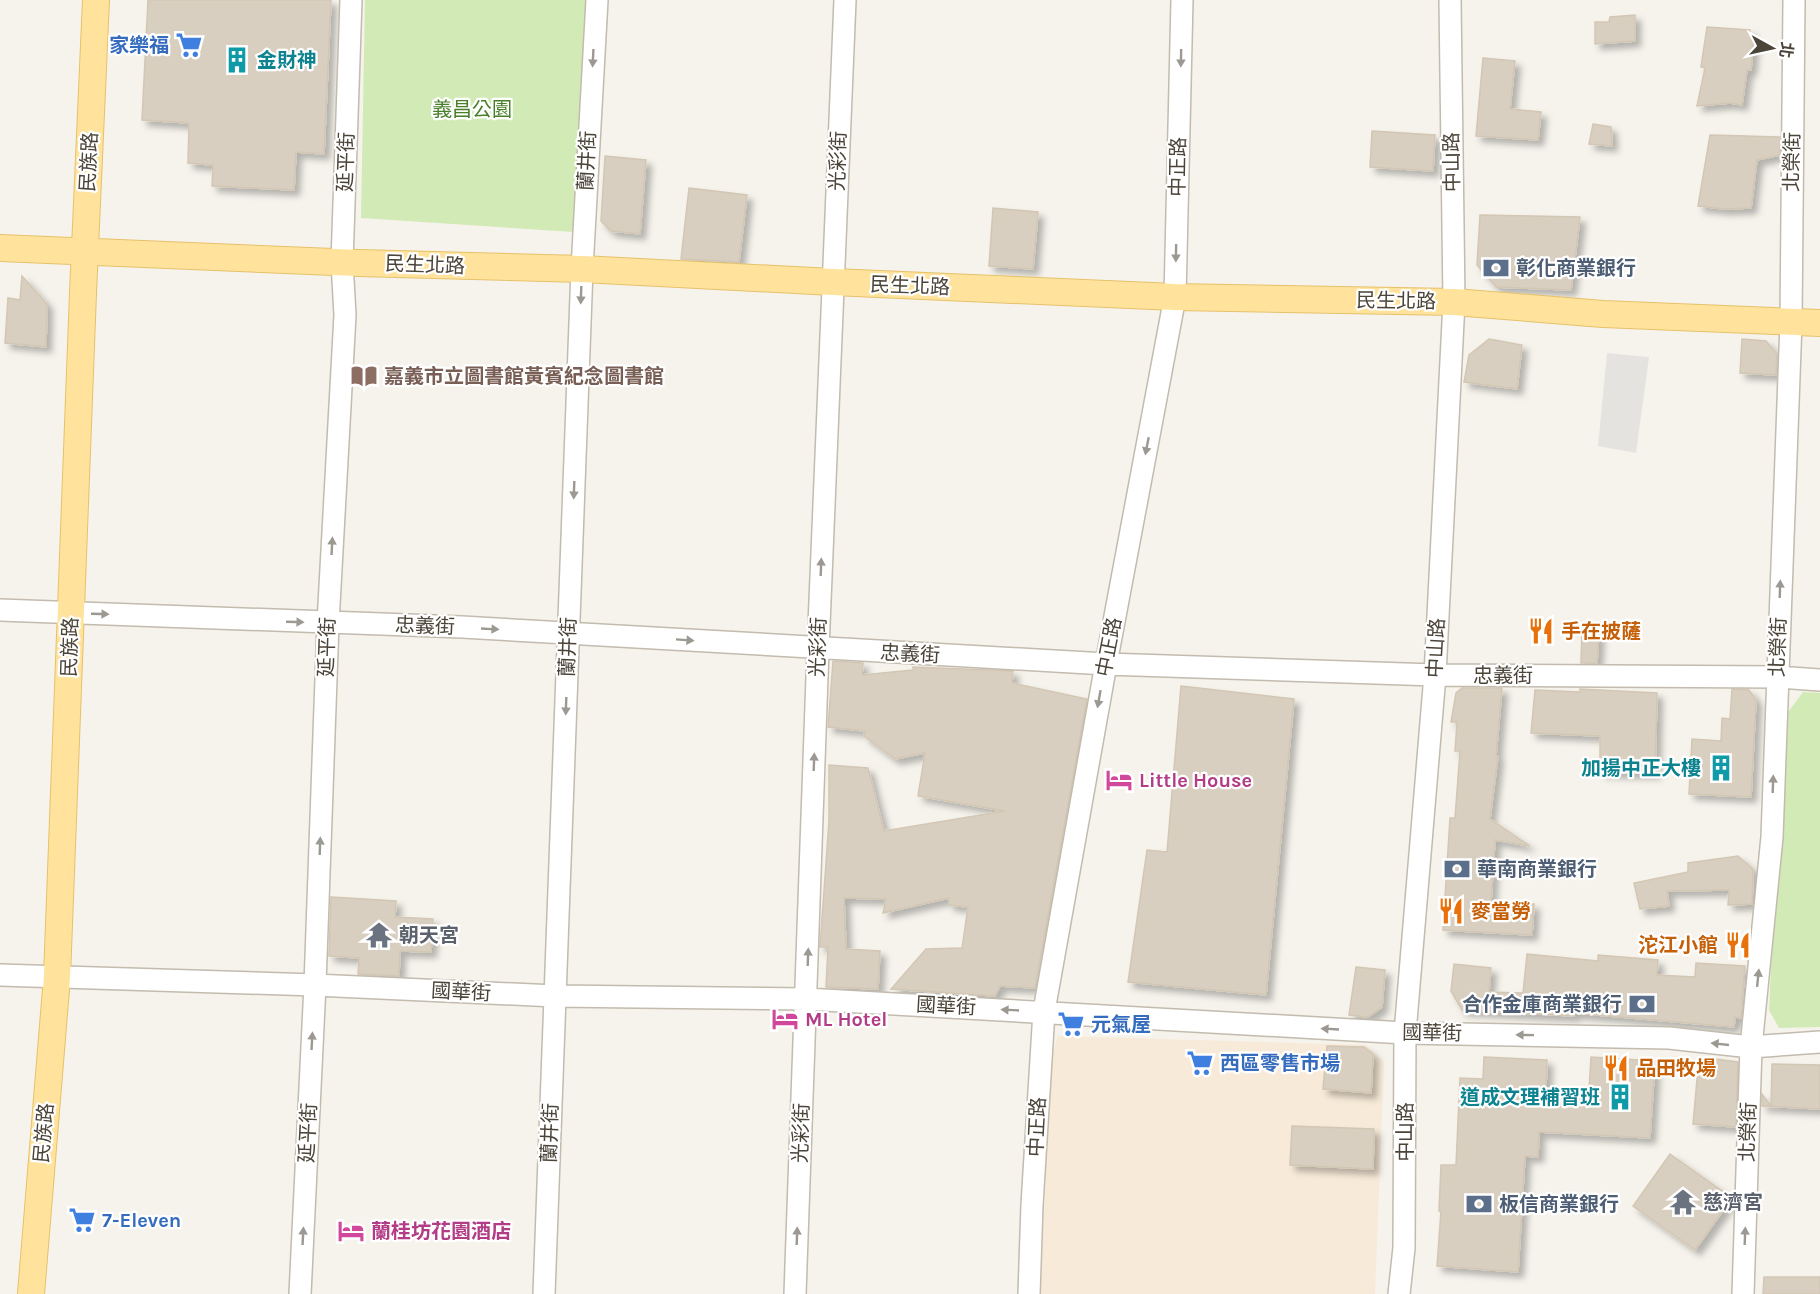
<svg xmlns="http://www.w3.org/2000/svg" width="1820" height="1294" font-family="Karla,'Noto Sans TC',sans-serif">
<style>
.commercial{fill:#f7ead8}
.green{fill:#d2eab5}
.parking{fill:#e5e3e0}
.building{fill:#d8cfc1;stroke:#d3c7b4;stroke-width:1.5;filter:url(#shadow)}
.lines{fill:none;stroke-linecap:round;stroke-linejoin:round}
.minor-casing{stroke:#c2bbae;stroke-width:24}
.major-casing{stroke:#e6c16a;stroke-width:28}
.minor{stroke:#fff;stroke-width:21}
.major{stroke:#ffe39c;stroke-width:26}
.oneway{fill:#9c9892}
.labels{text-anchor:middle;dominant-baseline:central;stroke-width:4.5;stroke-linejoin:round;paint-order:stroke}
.shop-label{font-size:20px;font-weight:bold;fill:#366cbe;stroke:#fff;text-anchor:start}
.culture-label{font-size:20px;font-weight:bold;fill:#0d838f;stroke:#fff;text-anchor:end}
.park-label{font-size:20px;fill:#4a7f2a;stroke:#fff}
.street-label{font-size:20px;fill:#4b4439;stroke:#fff}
.service-label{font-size:20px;font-weight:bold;fill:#4e5e75;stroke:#fff;text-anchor:start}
.education-label{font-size:20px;font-weight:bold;fill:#785e54;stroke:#fff;text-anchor:start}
.food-label{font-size:20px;font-weight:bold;fill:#c56008;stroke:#fff;text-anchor:start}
.hotel-label{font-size:20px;font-weight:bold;fill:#b23c85;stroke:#fff;text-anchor:start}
.worship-label{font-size:20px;font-weight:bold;fill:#5b616d;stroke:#fff;text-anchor:start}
</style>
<defs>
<filter id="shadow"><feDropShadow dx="5.5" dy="5.5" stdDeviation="3" flood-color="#0004"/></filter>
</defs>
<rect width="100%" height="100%" fill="#f6f3ec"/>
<!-- commercial -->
<path class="commercial" d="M1058 1036 1366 1045 1384 1062 1375 1294H1040L1052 1053Z"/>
<!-- green -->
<path class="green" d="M365 0H588L573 232 361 218Z
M1803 692 1820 693V1027L1779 1028 1769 1010 1783 719Z"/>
<!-- parking -->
<path class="parking" d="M1607 353 1649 357 1636 453 1598 446Z"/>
<!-- building -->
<path class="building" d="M148 0H331L324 154 296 152 294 190 212 186 213 165 188 163 189 123 142 120Z
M1635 15V41L1595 44V22H1609L1610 17Z
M1707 27 1750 30 1753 48 1751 70H1747L1742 105 1730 103 1697 106 1705 68 1701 67Z
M1483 58 1515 61 1510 109 1541 112 1538 140 1476 136Z
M1593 124 1611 127 1612 146 1589 144Z
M1372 131 1435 135 1433 171 1370 167Z
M1710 135 1780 137V155L1757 160 1751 208 1725 209 1698 206Z
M605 156 646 160 640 234 611 231 601 221Z
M689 188 747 195 739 262 681 259Z
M993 208 1038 212 1033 269 989 266Z
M1480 215 1580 217 1571 290 1496 287 1477 265Z
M22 276 47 304 46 347 5 343 8 298 20 300Z
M1489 339 1522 345 1517 389 1464 382 1469 355Z
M1742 339 1766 341 1777 354 1776 375 1740 373Z
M1582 632H1599L1597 663H1581Z
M833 661 863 663 862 675 913 670V667L1013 671 1012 683 1087 699 1035 988 1000 986 995 996 891 989 926 949 962 948 968 907 949 905V898L883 913 886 899 844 898 846 949 880 951 878 989 826 987 828 947H820L829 821V765L868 768 884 831 1005 811 918 796 925 753 895 759 864 736 865 731 828 727Z
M1181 686 1294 699 1266 995 1128 982 1147 850 1167 852Z
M1462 688H1502L1496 756H1498L1490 819 1530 846 1495 840 1491 902 1534 904 1532 935 1443 930 1450 818H1455L1460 751H1455L1457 722H1451L1456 693Z
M1580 689 1657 693 1655 773 1600 772V736L1531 733 1535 690 1580 692Z
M1732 689 1749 690 1756 700 1751 797 1689 794 1692 739 1721 741 1722 718 1730 719Z
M1738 856 1753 869 1752 904 1728 905 1729 890 1667 891 1669 906 1640 909 1634 883 1688 872V863Z
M331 897 396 901 395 917 433 919 431 952 400 951 399 976 358 974 359 958 329 956Z
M1527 954 1598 961V955L1658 960 1657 975 1695 977 1696 963 1745 966 1741 1018 1735 1017 1734 1027 1574 1013V1016L1462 1010 1451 991 1454 964 1491 968 1489 992 1523 993Z
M1356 967 1385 970 1382 1007 1368 1017 1349 1015Z
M1327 1046 1364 1047 1373 1054 1371 1093 1323 1089Z
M1484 1057 1547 1060 1546 1088 1589 1090 1591 1057 1655 1061 1650 1138 1539 1132 1538 1157 1525 1156 1518 1272 1437 1266 1441 1211H1439L1441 1165H1456L1460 1078 1483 1079Z
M1699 1057 1738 1062 1736 1127 1693 1124Z
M1772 1064 1820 1065V1109L1762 1106V1094L1771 1106Z
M1292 1126 1374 1129 1373 1169 1290 1165Z
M1670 1154 1732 1198 1695 1250 1633 1206Z
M1764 1277H1820V1294H1763Z"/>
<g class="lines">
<!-- minor casing -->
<g class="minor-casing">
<path id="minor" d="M0 610 462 627 1106 664 1435 675 1777 677 1820 680
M0 975 315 985 555 996 806 999 1405 1033 1669 1038 1751 1047 1820 1042
M300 1294 315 985 328 623 345 315 342 262 351 0
M544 1294 582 269 597 0
M795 1294 818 649 845 0
M1029 1294 1032 1205 1044 1011 1106 664 1175 297 1182 0
M1399 1294 1404 1248 1405 1033 1435 675 1454 302 1450 0
M1743 1294 1751 1047 1772 837 1791 322 1794 0"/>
</g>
<!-- major casing -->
<g class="major-casing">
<path id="major" d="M0 248 358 263 582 269 833 282 1175 297 1454 302 1603 314 1820 323
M31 1294 57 977 83 293 96 0"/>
</g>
<!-- minor -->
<use href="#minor" class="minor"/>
<!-- major -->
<use href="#major" class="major"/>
</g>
<!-- one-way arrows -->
<defs><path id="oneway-solid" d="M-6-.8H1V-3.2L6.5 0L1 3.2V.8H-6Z" transform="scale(1.5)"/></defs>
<g class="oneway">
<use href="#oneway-solid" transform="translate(593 58) rotate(93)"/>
<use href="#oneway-solid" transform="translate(1181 58) rotate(91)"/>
<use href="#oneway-solid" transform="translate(1176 253) rotate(91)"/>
<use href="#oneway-solid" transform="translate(581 295) rotate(92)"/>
<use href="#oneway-solid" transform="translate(1147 446) rotate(101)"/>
<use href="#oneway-solid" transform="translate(574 490) rotate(92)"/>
<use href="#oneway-solid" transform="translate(332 546) rotate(-87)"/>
<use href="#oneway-solid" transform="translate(821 567) rotate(-88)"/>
<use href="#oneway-solid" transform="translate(1780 589) rotate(-88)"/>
<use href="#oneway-solid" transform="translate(100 614) rotate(2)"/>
<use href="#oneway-solid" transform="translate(295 622) rotate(2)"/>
<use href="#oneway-solid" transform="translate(490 629) rotate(3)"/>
<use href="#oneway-solid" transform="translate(685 640) rotate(4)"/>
<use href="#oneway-solid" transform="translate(1099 699) rotate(100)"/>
<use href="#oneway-solid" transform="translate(566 706) rotate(92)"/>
<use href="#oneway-solid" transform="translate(814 762) rotate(-88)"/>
<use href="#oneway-solid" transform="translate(1773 784) rotate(-88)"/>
<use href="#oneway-solid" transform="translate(320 846) rotate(-88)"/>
<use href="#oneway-solid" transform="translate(808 957) rotate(-88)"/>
<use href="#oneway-solid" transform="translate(1758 978) rotate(-84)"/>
<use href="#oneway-solid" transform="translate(1010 1010) rotate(-177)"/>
<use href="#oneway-solid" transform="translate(1330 1029) rotate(-177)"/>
<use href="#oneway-solid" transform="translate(1525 1035) rotate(-179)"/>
<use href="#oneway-solid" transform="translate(312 1041) rotate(-87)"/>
<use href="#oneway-solid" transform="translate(1720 1044) rotate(-174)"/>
<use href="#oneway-solid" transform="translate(303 1236) rotate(-87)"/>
<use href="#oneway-solid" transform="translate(797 1236) rotate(-88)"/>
<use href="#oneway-solid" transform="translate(1745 1236) rotate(-88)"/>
</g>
<!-- icons -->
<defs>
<g id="supermarket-bare" transform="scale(2.07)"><path d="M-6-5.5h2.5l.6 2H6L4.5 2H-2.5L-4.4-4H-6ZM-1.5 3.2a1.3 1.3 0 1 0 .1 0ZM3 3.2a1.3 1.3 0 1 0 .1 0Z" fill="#3f7fe0" stroke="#fff" stroke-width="2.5" paint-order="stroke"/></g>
<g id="building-bare" transform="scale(2.07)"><path d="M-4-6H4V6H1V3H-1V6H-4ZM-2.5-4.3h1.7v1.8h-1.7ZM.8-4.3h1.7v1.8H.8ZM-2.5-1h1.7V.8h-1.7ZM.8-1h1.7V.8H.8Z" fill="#0f9aa8" stroke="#fff" stroke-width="2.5" paint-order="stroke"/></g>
<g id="bank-bare" transform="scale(2.07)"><path d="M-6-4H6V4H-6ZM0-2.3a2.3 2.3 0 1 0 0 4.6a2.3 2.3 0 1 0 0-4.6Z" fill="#5c6f8a" stroke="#fff" stroke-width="2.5" paint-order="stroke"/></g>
<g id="library-bare" transform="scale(2.07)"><path d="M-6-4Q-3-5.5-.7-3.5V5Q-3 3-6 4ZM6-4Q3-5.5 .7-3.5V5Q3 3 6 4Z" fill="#8d6e63" stroke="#fff" stroke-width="2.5" paint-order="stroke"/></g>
<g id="restaurant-bare" transform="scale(2.07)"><path d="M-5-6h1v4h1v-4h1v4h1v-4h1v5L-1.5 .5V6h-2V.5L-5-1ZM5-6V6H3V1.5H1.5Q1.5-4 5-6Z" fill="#e8710a" stroke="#fff" stroke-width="2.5" paint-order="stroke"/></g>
<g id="hotel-bare" transform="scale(2.07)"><path d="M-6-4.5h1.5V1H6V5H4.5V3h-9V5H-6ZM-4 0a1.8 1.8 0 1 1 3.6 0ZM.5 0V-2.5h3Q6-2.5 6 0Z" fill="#d1479c" stroke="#fff" stroke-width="2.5" paint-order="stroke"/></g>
<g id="temple-bare" transform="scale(2.07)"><path d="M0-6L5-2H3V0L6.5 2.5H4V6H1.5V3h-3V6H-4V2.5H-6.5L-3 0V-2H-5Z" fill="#6b7280" stroke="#fff" stroke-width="2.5" paint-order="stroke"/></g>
</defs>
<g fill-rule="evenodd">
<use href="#supermarket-bare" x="189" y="45"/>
<use href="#building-bare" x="237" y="60"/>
<use href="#bank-bare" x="1496" y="268"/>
<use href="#library-bare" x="364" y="376"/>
<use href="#restaurant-bare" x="1541" y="631"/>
<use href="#building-bare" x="1721" y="768"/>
<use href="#hotel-bare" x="1119" y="780"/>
<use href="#bank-bare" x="1457" y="869"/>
<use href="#restaurant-bare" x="1451" y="911"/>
<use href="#temple-bare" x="379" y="935"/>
<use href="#restaurant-bare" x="1738" y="945"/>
<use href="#bank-bare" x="1642" y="1004"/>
<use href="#hotel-bare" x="785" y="1019"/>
<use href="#supermarket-bare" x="1071" y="1024"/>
<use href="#supermarket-bare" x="1200" y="1063"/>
<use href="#restaurant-bare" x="1616" y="1068"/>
<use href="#building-bare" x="1620" y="1097"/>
<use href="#temple-bare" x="1683" y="1202"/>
<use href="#bank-bare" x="1479" y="1204"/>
<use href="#supermarket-bare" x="82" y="1220"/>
<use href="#hotel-bare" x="351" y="1231"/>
</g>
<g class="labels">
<!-- shop labels -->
<g class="shop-label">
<text x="169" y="45" text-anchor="end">家樂福</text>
<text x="1091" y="1024">元氣屋</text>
<text x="1220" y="1063">西區零售市場</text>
<text x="102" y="1220">7-Eleven</text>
</g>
<!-- culture labels -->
<g class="culture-label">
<text x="257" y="60" text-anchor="start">金財神</text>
<text x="1701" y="768">加揚中正大樓</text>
<text x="1600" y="1097">道成文理補習班</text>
</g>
<!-- park labels -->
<g class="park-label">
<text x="472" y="109">義昌公園</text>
</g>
<!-- street labels -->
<g class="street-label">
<text transform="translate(587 161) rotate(-87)">蘭井街</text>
<text transform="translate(838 161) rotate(-88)">光彩街</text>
<text transform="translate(89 162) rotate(-87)">民族路</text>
<text transform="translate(346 162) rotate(-88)">延平街</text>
<text transform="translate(1452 162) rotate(-91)">中山路</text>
<text transform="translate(1792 162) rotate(-89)">北榮街</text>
<text transform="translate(1178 167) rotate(-89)">中正路</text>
<text transform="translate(425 265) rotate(2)">民生北路</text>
<text transform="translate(910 286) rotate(2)">民生北路</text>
<text transform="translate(1396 301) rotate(1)">民生北路</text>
<text transform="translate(425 626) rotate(2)">忠義街</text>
<text transform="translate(70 647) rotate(-88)">民族路</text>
<text transform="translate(327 647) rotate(-88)">延平街</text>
<text transform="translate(568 647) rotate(-88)">蘭井街</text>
<text transform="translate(818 647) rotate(-88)">光彩街</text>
<text transform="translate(1109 647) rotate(-79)">中正路</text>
<text transform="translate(1778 647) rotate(-88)">北榮街</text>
<text transform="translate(1436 648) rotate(-87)">中山路</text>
<text transform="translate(910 654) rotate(3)">忠義街</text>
<text x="1503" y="675">忠義街</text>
<text transform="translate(461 992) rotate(3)">國華街</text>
<text transform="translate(946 1006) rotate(3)">國華街</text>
<text transform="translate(1432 1033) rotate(1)">國華街</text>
<text transform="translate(1037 1127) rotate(-87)">中正路</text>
<text transform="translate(1405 1132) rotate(-90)">中山路</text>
<text transform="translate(1748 1132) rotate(-88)">北榮街</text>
<text transform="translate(44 1133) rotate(-85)">民族路</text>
<text transform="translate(308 1133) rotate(-87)">延平街</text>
<text transform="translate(550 1133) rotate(-88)">蘭井街</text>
<text transform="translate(801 1133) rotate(-88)">光彩街</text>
</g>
<!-- service labels -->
<g class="service-label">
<text x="1516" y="268">彰化商業銀行</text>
<text x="1477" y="869">華南商業銀行</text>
<text x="1622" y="1004" text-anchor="end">合作金庫商業銀行</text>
<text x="1499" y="1204">板信商業銀行</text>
</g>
<!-- education labels -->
<g class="education-label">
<text x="384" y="376">嘉義市立圖書館黃賓紀念圖書館</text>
</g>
<!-- food labels -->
<g class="food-label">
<text x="1561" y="631">手在披薩</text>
<text x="1471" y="911">麥當勞</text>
<text x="1718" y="945" text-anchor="end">沱江小館</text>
<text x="1636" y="1068">品田牧場</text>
</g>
<!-- hotel labels -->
<g class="hotel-label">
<text x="1139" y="780">Little House</text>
<text x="805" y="1019">ML Hotel</text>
<text x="371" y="1231">蘭桂坊花園酒店</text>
</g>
<!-- worship labels -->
<g class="worship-label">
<text x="399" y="935">朝天宮</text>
<text x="1703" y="1202">慈濟宮</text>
</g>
</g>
<!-- north arrow -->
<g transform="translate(1772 48) rotate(98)" stroke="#ffffff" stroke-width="4.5" paint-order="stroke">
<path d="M0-4.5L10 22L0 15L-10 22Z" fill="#4b4439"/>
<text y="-9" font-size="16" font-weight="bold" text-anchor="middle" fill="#4b4439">北</text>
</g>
</svg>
